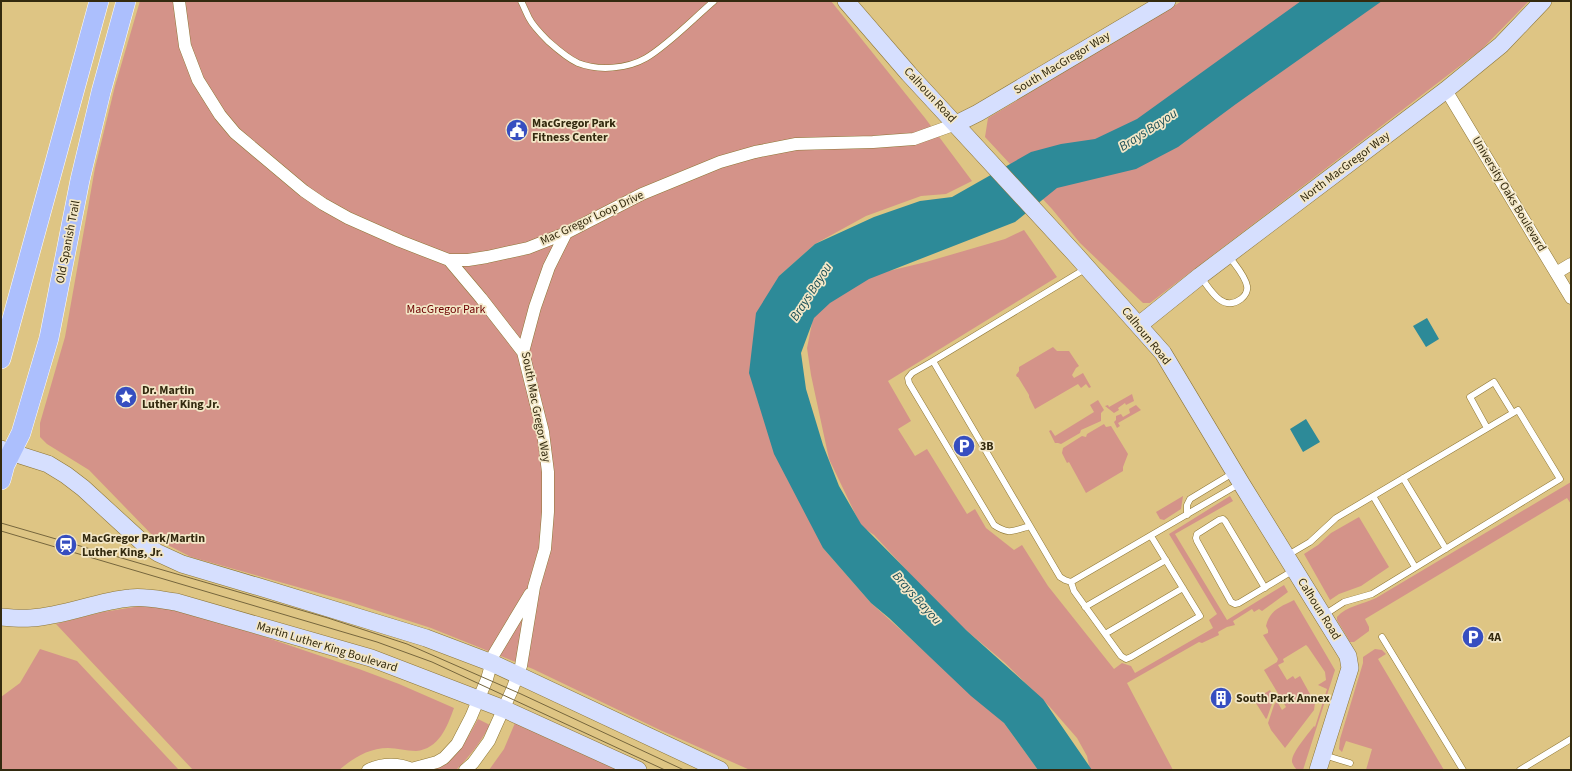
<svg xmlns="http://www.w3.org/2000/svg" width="1572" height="771" font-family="'Source Sans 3',sans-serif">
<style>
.green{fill:#d49389}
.water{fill:#2d8a98}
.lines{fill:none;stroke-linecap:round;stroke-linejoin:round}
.lane-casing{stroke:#8d7635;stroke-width:7}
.street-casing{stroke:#8d7635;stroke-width:13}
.secondary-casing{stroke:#8d7635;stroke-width:18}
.primary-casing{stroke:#fff;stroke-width:20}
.lane{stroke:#fff;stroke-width:6}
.street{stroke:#fff;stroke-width:12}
.secondary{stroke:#d6dffe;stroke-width:17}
.primary{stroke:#acbffd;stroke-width:19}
.tram{stroke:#76663d;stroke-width:1}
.labels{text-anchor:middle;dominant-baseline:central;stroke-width:3.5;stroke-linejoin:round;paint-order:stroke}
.street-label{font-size:12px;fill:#332a0f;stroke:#f3e7c7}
.poi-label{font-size:12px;font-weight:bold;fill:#332a0f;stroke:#f3e7c7;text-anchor:start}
.park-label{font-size:12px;fill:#6d0000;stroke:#f3e7c7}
.water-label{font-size:13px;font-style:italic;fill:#1a4e56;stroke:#f3e7c7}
</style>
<rect width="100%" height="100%" fill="#dec584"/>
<!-- green -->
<path class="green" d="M140 1H831L925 118 972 181 946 194 921 196 866 216 815 244 779 276 823 548 871 603 1004 723 1038 770H750L660 730 533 669 431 628 347 601 191 557 156 539 89 470 47 444 40 437V423L65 337 95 168 115 86Z
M1182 1H1529L1482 49 1150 303H1143L1080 243 1052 209 985 137 988 118Z
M1024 230 1057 277 888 381 911 421 898 429 915 456 927 449 967 514 975 509 986 528 1014 550 1022 545 1048 586 1114 669 1122 663 1131 666 1135 673 1213 628 1209 620 1217 614 1169 534 1230 496 1233 501 1175 534 1227 620 1284 585 1288 592 1262 611 1259 609 1254 612 1252 609 1233 621 1235 625 1227 627 1218 632 1219 635 1202 643 1199 642 1127 683 1173 770H1090L1087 756 1077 738 1049 706 1004 662 949 616 874 535 861 526 829 459 811 375 807 348 813 318 837 292 872 275 926 262 1005 239Z
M1053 347 1057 351H1069L1079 366 1076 368 1072 375 1074 378 1083 373 1091 387 1089 388 1086 384 1081 388 1078 384 1035 409 1029 397V395L1018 377H1017L1016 375 1019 371V367Z
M1132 394 1134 401 1126 405 1125 403 1118 408 1119 410 1114 413 1105 406 1108 405 1109 407Z
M1098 400 1104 410 1101 413V421L1081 430 1080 433 1061 444 1058 443H1055L1049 431 1051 430 1055 436 1094 412 1090 405Z
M1136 405 1141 410 1118 423 1120 426 1117 428 1114 422 1116 420V416L1121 414 1123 417 1130 413 1129 409Z
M1104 424 1106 427 1111 426 1128 454 1123 467V471L1086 493 1069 462 1067 463 1062 453 1063 448 1082 436 1086 437 1087 434Z
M1571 482V504L1567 498 1365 619 1369 627V631L1354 642H1350L1337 620V617C1346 606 1364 604 1376 598Z
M1183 496 1181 509 1164 520 1160 519 1156 512Z
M1359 517 1389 567 1361 586 1339 594 1330 600 1304 554 1318 545 1331 533Z
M1294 600 1335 670 1303 770H1297C1295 768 1293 765 1292 762 1291 753 1309 733 1314 726L1315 727 1327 689 1318 685 1326 680 1325 672 1308 647 1306 645 1283 659 1284 662 1278 665 1287 680 1293 676 1295 679 1300 676 1315 703 1314 710 1285 748 1271 730 1268 723 1274 705 1277 701 1282 710 1286 707 1264 670 1277 662 1278 659 1263 635 1268 633V630L1266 626C1270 610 1280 607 1294 600Z
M141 606 178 610 259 635 359 669 399 684 454 708C447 727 439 749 416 751 406 751 397 748 388 748 369 748 353 758 339 770H193L56 624 103 612Z
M40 649 77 661 179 770H1V697L20 683Z
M1375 649 1382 650 1386 654 1378 659 1444 770H1366L1372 749 1346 741 1342 752 1339 749 1340 739 1363 663V657Z
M1270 690 1274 698 1267 718 1266 719 1254 700Z
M478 719 490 725C481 742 470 756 456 770H432C458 760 465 742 478 719Z
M515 723 565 743 622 770H489L504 749Z"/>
<!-- water -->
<path class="water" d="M1301 1H1382L1236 104 1178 147 1136 169 1057 188 1015 222 869 279 830 303 814 318 801 353 806 389 823 445 839 486 861 524 966 630 1043 699 1092 770H1038L1004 723 971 696 889 618 871 603 823 548 774 454 749 373 756 313 779 276 815 244 874 217 920 201 952 197 1031 152 1061 144 1095 139 1137 119Z
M1427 318 1439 339 1426 347 1413 326Z
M1306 419 1320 442 1303 452 1290 429Z"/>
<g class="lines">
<!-- lane casing -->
<g class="lane-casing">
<path id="lane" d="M521 1C524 7 526 12 529 18 533 26 541 34 548 41 557 49 567 58 578 63 598 71 627 69 646 58 668 45 693 19 714 1
M1085 269 933 361 1060 577 1065 580 1071 582 1239 484
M1200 276C1210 289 1222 313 1241 299 1245 296 1248 291 1247 286 1245 275 1234 264 1229 256
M933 361 912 373 908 378 909 383 994 525C1009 535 1013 531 1030 526
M1487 428 1470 397 1494 382 1513 413
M1403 478 1446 549
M1373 496 1415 567
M1187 515V505L1190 499 1233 473
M1288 555 1310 542 1336 518 1518 410 1560 479 1372 594 1344 602 1324 615
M1071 582 1074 591 1121 656 1126 659 1131 657 1200 616 1151 536
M1265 588 1225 521 1223 519 1219 520 1197 534 1196 538 1197 541 1231 602 1235 604 1239 603 1294 570
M1085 607 1166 560
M1105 634 1183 588
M1382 637 1463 770
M1324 755 1350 763
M1520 770 1571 739"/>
</g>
<!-- street casing -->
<g class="street-casing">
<path id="street" d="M179 1 185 46 198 80 220 115 235 133 304 191 323 204 348 218 400 241 449 260H468L487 257 528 248 566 233 642 194 720 162 755 152 796 144 873 142 914 139 956 124
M1446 90 1571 298
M449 260 481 298 523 352
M1556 273 1571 264
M411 769 437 762 444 758 457 744 471 717 487 679 494 654 530 594
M368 770C382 763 400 763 414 770
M465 770 473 763 489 741 512 690 521 666 534 587 545 549 548 512V472L543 432 523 352 535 307 549 267 566 233"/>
</g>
<!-- secondary casing -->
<g class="secondary-casing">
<path id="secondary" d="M846 1 909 74 1075 254 1163 353 1241 483 1348 656 1350 668 1318 770
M956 124 978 113 1167 1
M1139 325 1200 276 1446 90 1501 45 1543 1
M1 449 48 464 66 475 83 488 143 543 158 553 182 564 256 586 426 638 492 663 720 770
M1 617C11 618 21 619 31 618 65 616 97 601 130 598 145 596 161 600 176 602L371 658 504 709 638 770"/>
</g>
<!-- primary casing -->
<g class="primary-casing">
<path id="primary" d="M1 359 99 1
M1 480 5 465 21 433 49 338 80 180 101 92 126 1"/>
</g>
<!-- lane -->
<use href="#lane" class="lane"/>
<!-- street -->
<use href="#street" class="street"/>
<!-- secondary -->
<use href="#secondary" class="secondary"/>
<!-- primary -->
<use href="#primary" class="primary"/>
<!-- tram -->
<path class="tram" d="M1 523 328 618 407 644 521 694 684 770
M1 531 377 642 432 662 665 770"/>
</g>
<!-- icons -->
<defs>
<g id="civic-disc" transform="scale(1.15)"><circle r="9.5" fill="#364ec0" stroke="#f3e7c7"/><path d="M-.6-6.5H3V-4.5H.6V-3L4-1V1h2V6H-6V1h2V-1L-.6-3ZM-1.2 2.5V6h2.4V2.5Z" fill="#fff"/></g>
<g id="sight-disc" transform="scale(1.15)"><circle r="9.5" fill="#364ec0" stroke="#f3e7c7"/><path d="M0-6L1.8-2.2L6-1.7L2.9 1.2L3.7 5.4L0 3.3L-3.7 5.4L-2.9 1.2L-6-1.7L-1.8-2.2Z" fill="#fff"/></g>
<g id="parking-disc" transform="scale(1.15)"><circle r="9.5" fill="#364ec0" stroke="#f3e7c7"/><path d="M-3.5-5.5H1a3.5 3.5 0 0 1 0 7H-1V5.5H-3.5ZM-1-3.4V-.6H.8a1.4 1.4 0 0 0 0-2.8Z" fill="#fff"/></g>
<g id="station-disc" transform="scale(1.15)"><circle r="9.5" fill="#364ec0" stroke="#f3e7c7"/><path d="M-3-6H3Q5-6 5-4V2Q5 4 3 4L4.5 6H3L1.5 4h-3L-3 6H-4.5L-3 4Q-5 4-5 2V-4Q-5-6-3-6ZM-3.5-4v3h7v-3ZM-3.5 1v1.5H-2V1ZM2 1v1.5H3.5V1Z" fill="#fff"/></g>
<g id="building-disc" transform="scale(1.15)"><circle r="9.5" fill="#364ec0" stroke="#f3e7c7"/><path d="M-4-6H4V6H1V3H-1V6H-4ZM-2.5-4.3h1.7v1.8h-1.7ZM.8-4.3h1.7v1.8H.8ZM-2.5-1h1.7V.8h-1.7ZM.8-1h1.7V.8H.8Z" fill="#fff"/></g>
</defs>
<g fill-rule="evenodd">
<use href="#civic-disc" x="517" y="130"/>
<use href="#sight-disc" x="126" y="397"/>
<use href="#parking-disc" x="964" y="446"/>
<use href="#station-disc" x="66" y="545"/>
<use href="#parking-disc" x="1473" y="637"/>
<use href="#building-disc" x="1221" y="698"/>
</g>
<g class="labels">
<!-- street labels -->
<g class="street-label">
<text transform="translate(1062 63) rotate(-31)">South MacGregor Way</text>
<text transform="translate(930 95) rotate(47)">Calhoun Road</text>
<text transform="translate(1345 167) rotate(-37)">North MacGregor Way</text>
<text transform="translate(1509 194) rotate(59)">University Oaks Boulevard</text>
<text transform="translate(592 218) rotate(-25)">Mac Gregor Loop Drive</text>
<text transform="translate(68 242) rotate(-79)">Old Spanish Trail</text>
<text transform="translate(1146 336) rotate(51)">Calhoun Road</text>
<text transform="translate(536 407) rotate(79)">South Mac Gregor Way</text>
<text transform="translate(1319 609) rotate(58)">Calhoun Road</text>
<text transform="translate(327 647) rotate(17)">Martin Luther King Boulevard</text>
</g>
<!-- poi labels -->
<g class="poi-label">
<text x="532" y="123">MacGregor Park<tspan x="532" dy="14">Fitness Center</tspan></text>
<text x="142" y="390">Dr. Martin<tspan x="142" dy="14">Luther King Jr.</tspan></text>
<text x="980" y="446">3B</text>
<text x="82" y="538">MacGregor Park/Martin<tspan x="82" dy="14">Luther King, Jr.</tspan></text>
<text x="1488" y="637">4A</text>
<text x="1236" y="698">South Park Annex</text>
</g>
<!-- park labels -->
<g class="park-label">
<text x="446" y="309">MacGregor Park</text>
</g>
<!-- water labels -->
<g class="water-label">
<text transform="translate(1148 130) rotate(-33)">Brays Bayou</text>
<text transform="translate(811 292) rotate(-57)">Brays Bayou</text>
<text transform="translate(917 598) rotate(48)">Brays Bayou</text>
</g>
</g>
<!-- border -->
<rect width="1572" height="771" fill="none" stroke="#332a0f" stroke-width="4"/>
</svg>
